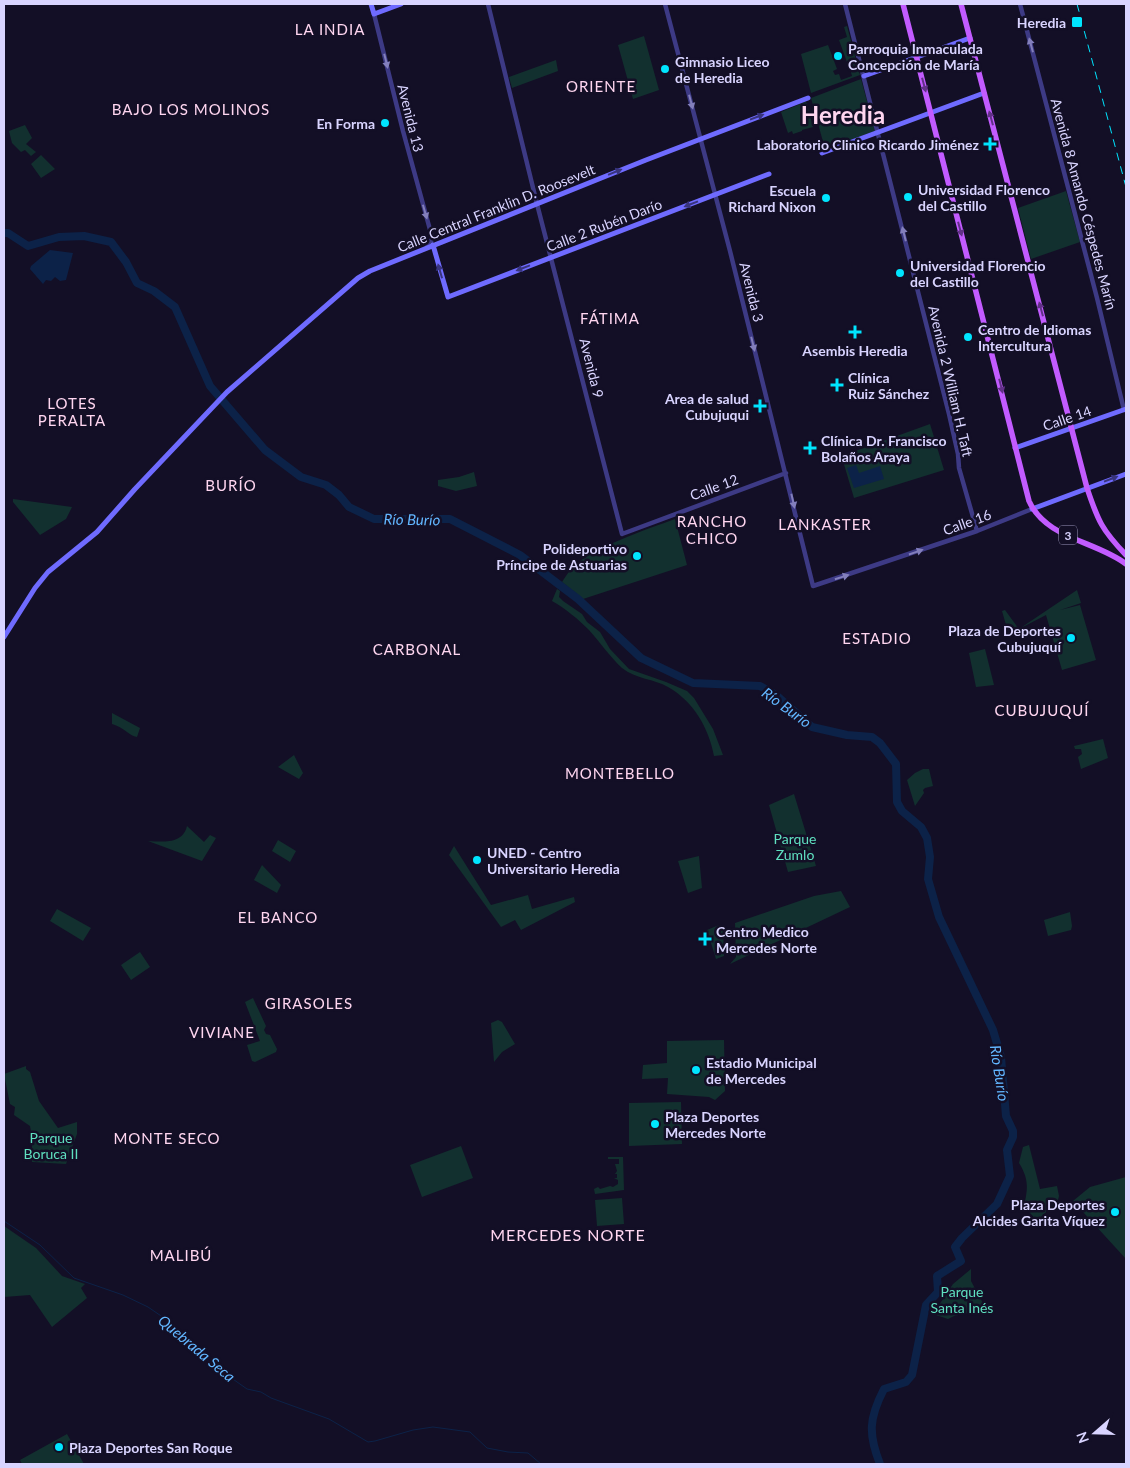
<svg xmlns="http://www.w3.org/2000/svg" width="1130" height="1468" font-family="Lato,sans-serif">
<style>
.green{fill:#12302f}
.water{fill:#0c2248}
.lines{fill:none;stroke-linecap:round;stroke-linejoin:round}
.stream{stroke:#0c2248;stroke-width:1}
.river{stroke:#0c2248;stroke-width:8}
.tertiary{stroke:#3d3a85;stroke-width:4.5}
.secondary{stroke:#6f6bff;stroke-width:5}
.primary{stroke:#c25bff;stroke-width:5.5}
.rail{stroke:#00e5ff;stroke-width:1;stroke-dasharray:8 6;stroke-linecap:butt}
.oneway{fill:#837fbc}
.oneway2{fill:#623188}
.oneway3{fill:#38347d}
.poi-dot{fill:#00e5ff;stroke:#130f26;stroke-width:2}
.labels{text-anchor:middle;dominant-baseline:central;stroke-width:5;stroke-linejoin:round;paint-order:stroke}
.shield{fill:#130f26;stroke:#9e99be;stroke-width:1}
.shield-label{font-size:12px;font-weight:bold;fill:#d9d4ff}
.poi-label{font-size:14px;font-weight:bold;fill:#d9d4ff;stroke:#130f26;text-anchor:start}
.street-label{font-size:14px;fill:#d9d4ff;stroke:#130f26}
.park-label{font-size:14px;fill:#5fe0c0;stroke:#130f26}
.neighbourhood-label{font-size:15px;letter-spacing:1px;fill:#ffd6f0;stroke:#130f26}
.water-label{font-size:15px;font-style:italic;fill:#62b6ff;stroke:#130f26}
.quarter-label{font-size:16px;letter-spacing:1px;fill:#ffd6f0;stroke:#130f26}
.town-label{font-size:24px;font-weight:bold;fill:#ffd6f0;stroke:#130f26}
</style>
<rect width="100%" height="100%" fill="#130f26"/>
<!-- green -->
<path class="green" d="M847 26 860 75 811 93 801 54 828 45 837 69 833 71 835 75 839 74 841 80 852 76 850 69 854 68 853 64 848 65 839 40 847 37 844 27Z
M644 36 659 90 633 99 618 45Z
M556 60 558 71 512 88 509 77Z
M861 79 875 131 825 149 811 98Z
M805 102 807 103 813 127 802 130V131L793 134 792 131 788 133 781 112Z
M25 125 32 138 26 144 36 152 31 156 25 150 21 152 12 143 9 131Z
M41 155 55 169 41 178 31 164Z
M1066 191 1080 242 1031 259 1018 208Z
M930 424 944 470 854 498 843 461 847 454Z
M474 472 477 486 456 491 438 486V480L459 477Z
M13 499 72 507 66 519 40 535 13 502Z
M675 519 687 565 583 599 562 582C565 577 568 573 571 569 590 548 648 529 675 519Z
M557 589 560 591 559 597 563 601 582 614 587 622 600 632 610 649 629 669 666 682 687 691 694 698 713 729 723 755 714 756C709 728 693 701 668 687 654 679 636 679 622 668 610 657 600 642 589 630 578 619 566 609 552 601Z
M1077 590 1081 603 1060 610 1080 605 1096 660 1062 670 1046 615 1019 629 1008 632 1002 611 1005 610 1019 629Z
M985 649 994 685 976 687 969 653Z
M112 713 140 728 137 737C129 736 124 727 112 724Z
M1103 739 1108 758 1081 769 1078 757 1082 754 1081 749H1075L1074 746Z
M294 755 303 773 299 779 278 767Z
M923 769H929L933 786 925 788 923 790 924 793 915 806 907 780 915 773Z
M794 794 816 866 788 872 769 805Z
M187 826 204 842 210 835 216 838 202 861 148 841C163 842 183 844 187 826Z
M278 840 296 851 290 862 272 851Z
M454 846 491 905 528 895 532 909 574 897 575 902 521 930 515 920 501 927 449 855Z
M699 856 702 888 688 893 678 861Z
M262 865 281 885 277 893 254 880Z
M841 891 850 907 730 964 736 957 735 923 814 896Z
M57 909 91 928 83 941 50 921Z
M1070 912 1072 926 1071 930 1048 936 1044 920Z
M719 925 723 926 724 956 716 959 707 930Z
M140 952 150 967 131 980 121 965Z
M253 998 266 1026 264 1030 266 1034 270 1035 277 1049 276 1052 255 1062 252 1061 247 1045 260 1041 245 1002Z
M498 1020 502 1022 515 1044 502 1052 494 1062 491 1023Z
M724 1040 725 1091 715 1100 709 1097 667 1094 668 1078 642 1079 643 1065 667 1063V1041Z
M26 1066V1069L30 1072 39 1101 58 1128 77 1122V1134L66 1164 32 1162V1137L30 1126 14 1115 15 1107 10 1104 4 1074Z
M681 1102 682 1144 629 1146V1103Z
M1029 1145 1040 1189 1057 1186 1059 1196 1058 1200 1037 1221 1024 1206C1028 1189 1029 1179 1019 1163L1023 1147Z
M461 1146 473 1178 422 1197 410 1165Z
M608 1157H623L624 1190 595 1194 594 1189 598 1187 600 1189 610 1186 613 1187 618 1184V1180L614 1178H617V1174H615L617 1171 615 1164H619V1159H608Z
M1126 1177V1259L1073 1201 1090 1187Z
M622 1198 624 1224 597 1226 595 1200Z
M4 1226 36 1248 62 1276 85 1284 81 1288 87 1298 52 1327 30 1295 4 1297Z
M971 1269V1281L986 1309 954 1316 948 1319 933 1314 953 1284Z
M67 1434 84 1464H22L20 1460Z"/>
<!-- water -->
<path class="water" d="M50 250 73 253 66 280 60 281 55 277 51 281 46 280 43 284 30 269 31 266Z
M856 465 859 473 880 466 884 479 854 488 847 468Z"/>
<g class="lines">
<!-- stream -->
<path class="stream" d="M4 1221 40 1245 74 1278 123 1295 148 1307 167 1320 186 1342 213 1365 247 1389 261 1392 271 1398 329 1419 368 1442 375 1441 413 1430 433 1427 470 1432 487 1448 508 1452 528 1453 541 1464"/>
<!-- river -->
<path class="river" d="M4 233H8L28 246 59 237 84 236 111 242 126 262 137 283 154 291 175 307 210 386 265 450 301 477 326 485 339 495 349 507 374 519H450L520 555 578 599 641 658 693 683 760 686 776 695 812 727 847 735 872 737 880 743 896 764 897 802 902 811 921 827 927 838 930 857 928 879 939 917 993 1030 1001 1057 1006 1116 1013 1131V1137L1007 1150 1010 1176 997 1204 962 1238 955 1247 961 1261 937 1276 938 1292 926 1305 912 1375 906 1382 884 1389C869 1418 868 1434 880 1464"/>
<!-- tertiary -->
<path class="tertiary" d="M488 4 537 204 622 534 786 473
M665 4 730 251 813 586 977 531 1032 509
M845 4 949 414 958 454 959 468 977 531
M1020 4 1097 298 1124 410
M374 14 403 131 432 237 431 242 427 247"/>
<!-- secondary -->
<path class="secondary" d="M371 4 374 14 401 4
M864 76 970 38
M822 153 984 93
M433 245 448 297 769 174
M1015 448 1126 409
M1032 509 1126 474
M4 637 35 588 48 572 97 532 135 489 227 392 358 278 370 271 646 160 808 98"/>
<!-- primary -->
<path class="primary" d="M903 4 1029 501C1046 539 1096 541 1126 564
M961 4 1087 488C1098 521 1102 530 1126 555"/>
<!-- rail -->
<path class="rail" d="M1077 4 1126 187"/>
</g>
<!-- one-way arrows -->
<defs><path id="oneway-solid" d="M-6-.8H1V-3.2L6.5 0L1 3.2V.8H-6Z" transform="scale(1.25)"/></defs>
<g class="oneway">
<use href="#oneway-solid" transform="translate(1031 45) rotate(-105)"/>
<use href="#oneway-solid" transform="translate(386 61) rotate(76)"/>
<use href="#oneway-solid" transform="translate(691 102) rotate(75)"/>
<use href="#oneway-solid" transform="translate(425 212) rotate(74)"/>
<use href="#oneway-solid" transform="translate(904 234) rotate(-104)"/>
<use href="#oneway-solid" transform="translate(753 344) rotate(76)"/>
<use href="#oneway-solid" transform="translate(793 501) rotate(77)"/>
<use href="#oneway-solid" transform="translate(916 552) rotate(-19)"/>
<use href="#oneway-solid" transform="translate(842 577) rotate(-18)"/>
</g>
<g class="oneway2">
<use href="#oneway-solid" transform="translate(924 85) rotate(75)"/>
<use href="#oneway-solid" transform="translate(991 118) rotate(-105)"/>
<use href="#oneway-solid" transform="translate(960 229) rotate(75)"/>
<use href="#oneway-solid" transform="translate(1041 309) rotate(-105)"/>
<use href="#oneway-solid" transform="translate(1001 386) rotate(76)"/>
</g>
<g class="oneway3">
<use href="#oneway-solid" transform="translate(757 117) rotate(-21)"/>
<use href="#oneway-solid" transform="translate(615 172) rotate(-22)"/>
<use href="#oneway-solid" transform="translate(691 204) rotate(159)"/>
<use href="#oneway-solid" transform="translate(523 268) rotate(159)"/>
<use href="#oneway-solid" transform="translate(440 271) rotate(-106)"/>
<use href="#oneway-solid" transform="translate(1111 479) rotate(-21)"/>
</g>
<!-- markers -->
<g class="poi-dot">
<rect x="1071" y="16" width="12" height="12" rx="2.5"/>
<circle cx="838" cy="56" r="5"/>
<circle cx="665" cy="69" r="5"/>
<circle cx="385" cy="123" r="5"/>
<path d="M987.5 136.5h5v5h5v5h-5v5h-5v-5h-5v-5h5z"/>
<circle cx="908" cy="197" r="5"/>
<circle cx="826" cy="198" r="5"/>
<circle cx="900" cy="273" r="5"/>
<path d="M852.5 324.5h5v5h5v5h-5v5h-5v-5h-5v-5h5z"/>
<circle cx="968" cy="337" r="5"/>
<path d="M834.5 377.5h5v5h5v5h-5v5h-5v-5h-5v-5h5z"/>
<path d="M757.5 398.5h5v5h5v5h-5v5h-5v-5h-5v-5h5z"/>
<path d="M807.5 440.5h5v5h5v5h-5v5h-5v-5h-5v-5h5z"/>
<circle cx="637" cy="556" r="5"/>
<circle cx="1071" cy="638" r="5"/>
<circle cx="477" cy="860" r="5"/>
<path d="M702.5 931.5h5v5h5v5h-5v5h-5v-5h-5v-5h5z"/>
<circle cx="696" cy="1070" r="5"/>
<circle cx="655" cy="1124" r="5"/>
<circle cx="1115" cy="1212" r="5"/>
<circle cx="59" cy="1447" r="5"/>
</g>
<g class="labels">
<!-- shield labels -->
<rect class="shield" x="1059" y="525.5" width="18" height="19" rx="4"/>
<g class="shield-label">
<text x="1068" y="535">3</text>
</g>
<!-- poi labels -->
<g class="poi-label">
<text x="1066" y="22" text-anchor="end">Heredia</text>
<text x="848" y="48">Parroquia Inmaculada<tspan x="848" dy="16">Concepción de María</tspan></text>
<text x="675" y="61">Gimnasio Liceo<tspan x="675" dy="16">de Heredia</tspan></text>
<text x="375" y="123" text-anchor="end">En Forma</text>
<text x="979" y="144" text-anchor="end">Laboratorio Clinico Ricardo Jiménez</text>
<text x="918" y="189">Universidad Florenco<tspan x="918" dy="16">del Castillo</tspan></text>
<text x="816" y="190" text-anchor="end">Escuela<tspan x="816" dy="16">Richard Nixon</tspan></text>
<text x="910" y="265">Universidad Florencio<tspan x="910" dy="16">del Castillo</tspan></text>
<text x="978" y="329">Centro de Idiomas<tspan x="978" dy="16">Intercultura</tspan></text>
<text x="855" y="350" text-anchor="middle">Asembis Heredia</text>
<text x="848" y="377">Clínica<tspan x="848" dy="16">Ruiz Sánchez</tspan></text>
<text x="749" y="398" text-anchor="end">Area de salud<tspan x="749" dy="16">Cubujuqui</tspan></text>
<text x="821" y="440">Clínica Dr. Francisco<tspan x="821" dy="16">Bolaños Araya</tspan></text>
<text x="627" y="548" text-anchor="end">Polideportivo<tspan x="627" dy="16">Príncipe de Astuarias</tspan></text>
<text x="1061" y="630" text-anchor="end">Plaza de Deportes<tspan x="1061" dy="16">Cubujuquí</tspan></text>
<text x="487" y="852">UNED - Centro<tspan x="487" dy="16">Universitario Heredia</tspan></text>
<text x="716" y="931">Centro Medico<tspan x="716" dy="16">Mercedes Norte</tspan></text>
<text x="706" y="1062">Estadio Municipal<tspan x="706" dy="16">de Mercedes</tspan></text>
<text x="665" y="1116">Plaza Deportes<tspan x="665" dy="16">Mercedes Norte</tspan></text>
<text x="1105" y="1204" text-anchor="end">Plaza Deportes<tspan x="1105" dy="16">Alcides Garita Víquez</tspan></text>
<text x="69" y="1447">Plaza Deportes San Roque</text>
</g>
<!-- street labels -->
<g class="street-label">
<text transform="translate(411 118) rotate(76)">Avenida 13</text>
<text transform="translate(1084 204) rotate(75)">Avenida 8 Amando Céspedes Marín</text>
<text transform="translate(496 208) rotate(-22)">Calle Central Franklin D. Roosevelt</text>
<text transform="translate(604 225) rotate(-21)">Calle 2 Rubén Darío</text>
<text transform="translate(752 292) rotate(76)">Avenida 3</text>
<text transform="translate(592 368) rotate(76)">Avenida 9</text>
<text transform="translate(951 381) rotate(77)">Avenida 2 William H. Taft</text>
<text transform="translate(1067 418) rotate(-19)">Calle 14</text>
<text transform="translate(714 487) rotate(-20)">Calle 12</text>
<text transform="translate(967 522) rotate(-20)">Calle 16</text>
</g>
<!-- park labels -->
<g class="park-label">
<text x="795" y="838">Parque<tspan x="795" dy="16">Zumlo</tspan></text>
<text x="51" y="1137">Parque<tspan x="51" dy="16">Boruca II</tspan></text>
<text x="962" y="1291">Parque<tspan x="962" dy="16">Santa Inés</tspan></text>
</g>
<!-- neighbourhood labels -->
<g class="neighbourhood-label">
<text x="330" y="29">LA INDIA</text>
<text x="601" y="86">ORIENTE</text>
<text x="191" y="109">BAJO LOS MOLINOS</text>
<text x="610" y="318">FÁTIMA</text>
<text x="72" y="403">LOTES<tspan x="72" dy="17">PERALTA</tspan></text>
<text x="231" y="485">BURÍO</text>
<text x="712" y="521">RANCHO<tspan x="712" dy="17">CHICO</tspan></text>
<text x="825" y="524">LANKASTER</text>
<text x="877" y="638">ESTADIO</text>
<text x="417" y="649">CARBONAL</text>
<text x="1042" y="710">CUBUJUQUÍ</text>
<text x="620" y="773">MONTEBELLO</text>
<text x="278" y="917">EL BANCO</text>
<text x="309" y="1003">GIRASOLES</text>
<text x="222" y="1032">VIVIANE</text>
<text x="167" y="1138">MONTE SECO</text>
<text x="181" y="1255">MALIBÚ</text>
</g>
<!-- water labels -->
<g class="water-label">
<text transform="translate(412 519) rotate(1)">Río Burío</text>
<text transform="translate(787 707) rotate(36)">Río Burío</text>
<text transform="translate(1000 1073) rotate(81)">Río Burío</text>
<text transform="translate(197 1348) rotate(40)">Quebrada Seca</text>
</g>
<!-- quarter labels -->
<g class="quarter-label">
<text x="568" y="1234">MERCEDES NORTE</text>
</g>
<!-- town labels -->
<g class="town-label">
<text x="843" y="114">Heredia</text>
</g>
</g>
<!-- border -->
<rect width="1130" height="1468" fill="none" stroke="#d9d4ff" stroke-width="10"/>
<!-- north arrow -->
<g transform="translate(1095 1433) rotate(250)" stroke="#130f26" stroke-width="4" paint-order="stroke">
<path d="M0-4L9 19L0 12L-9 19Z" fill="#d9d4ff"/>
<text y="-8" font-size="14" font-weight="bold" text-anchor="middle" fill="#d9d4ff">N</text>
</g>
</svg>
